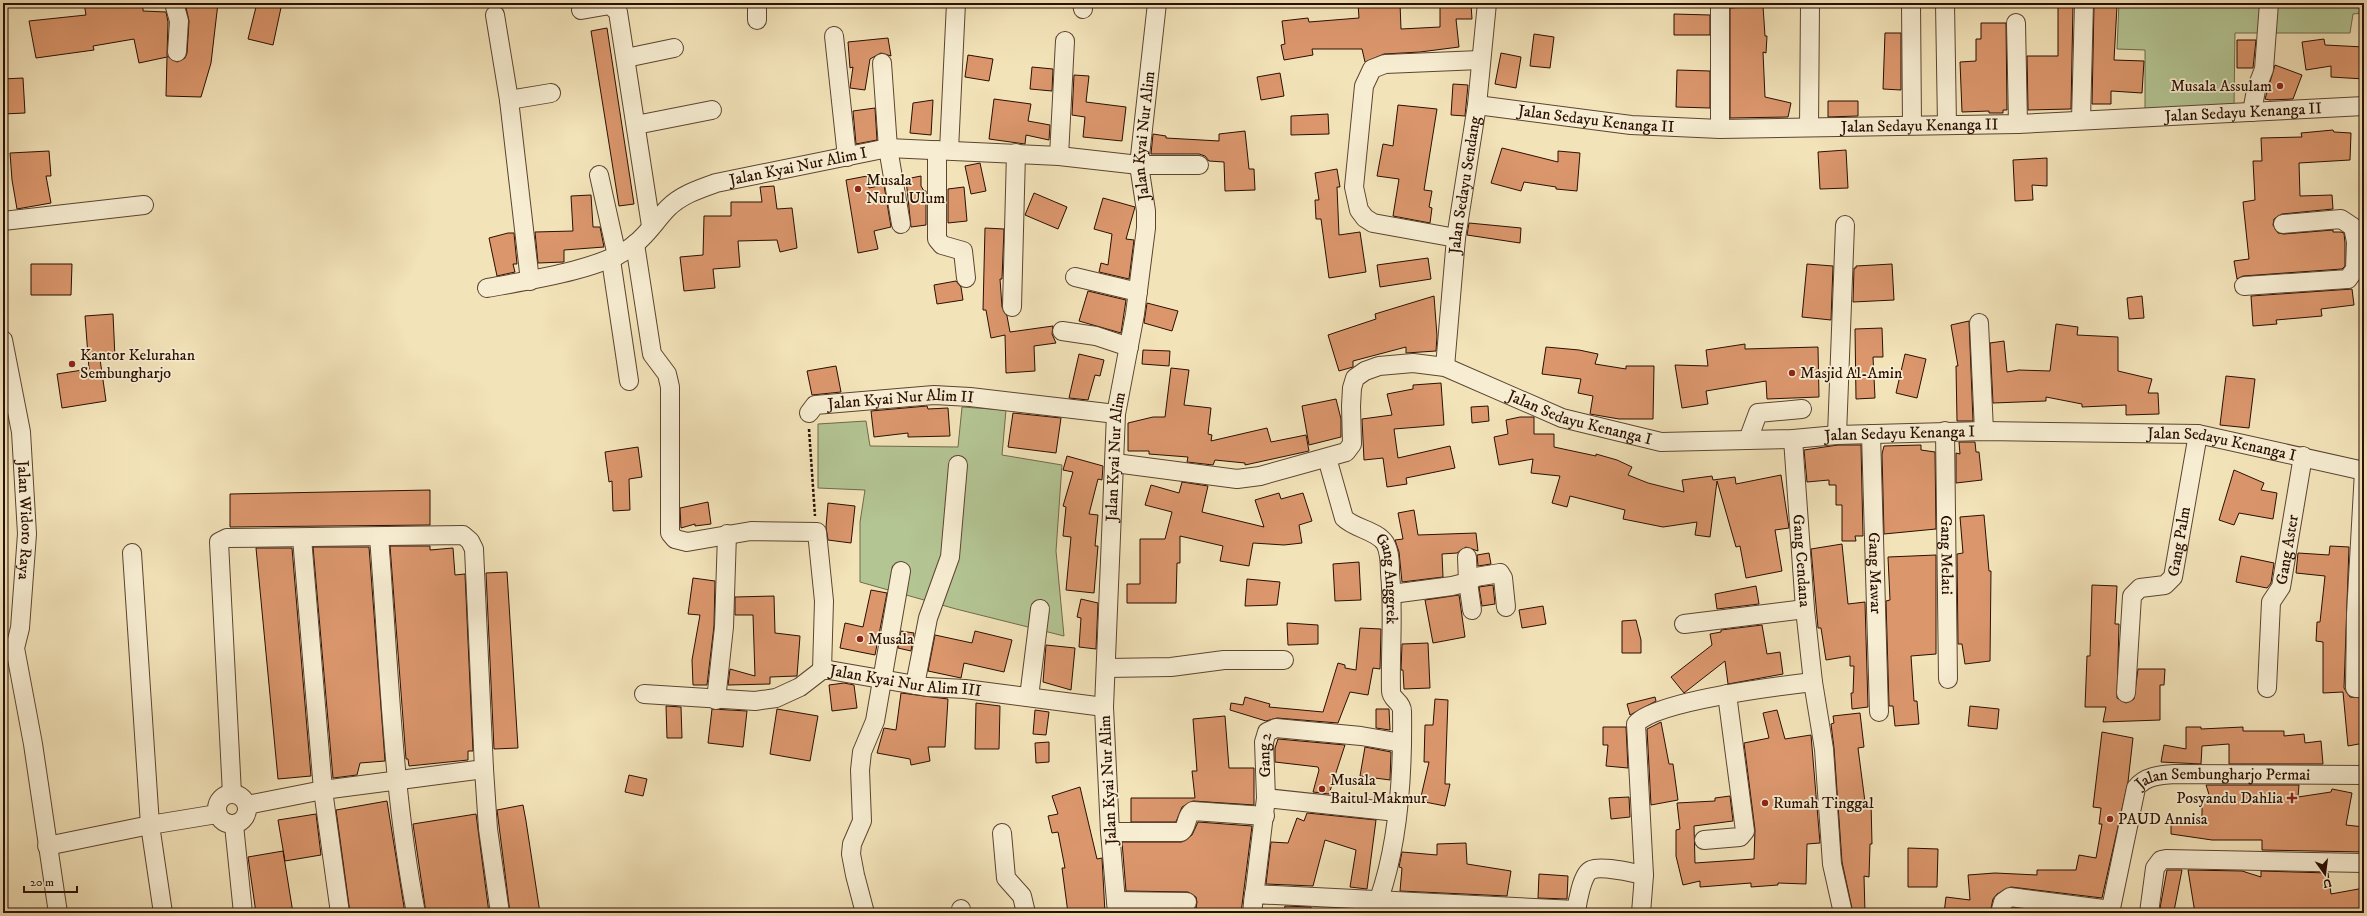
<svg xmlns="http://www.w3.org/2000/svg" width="2367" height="916" font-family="'IM FELL DW Pica',serif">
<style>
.green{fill:#b4c594;stroke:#6f6a4b}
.building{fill:#db966c;stroke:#2a0f02}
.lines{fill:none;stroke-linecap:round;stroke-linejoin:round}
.minor-casing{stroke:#5c4430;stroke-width:20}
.path{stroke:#2a0f02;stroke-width:2.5;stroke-dasharray:3 2;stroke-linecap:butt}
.minor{stroke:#f7edd2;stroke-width:18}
.poi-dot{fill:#8f2418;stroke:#f7edd2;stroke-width:1.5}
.labels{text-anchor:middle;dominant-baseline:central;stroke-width:3.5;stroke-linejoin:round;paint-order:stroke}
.poi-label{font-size:16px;fill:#2a0f02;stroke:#f7edd2;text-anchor:start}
.street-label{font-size:16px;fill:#2a0f02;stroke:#f7edd2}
</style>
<rect width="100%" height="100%" fill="#f3e3b9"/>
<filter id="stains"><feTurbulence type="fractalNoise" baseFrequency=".005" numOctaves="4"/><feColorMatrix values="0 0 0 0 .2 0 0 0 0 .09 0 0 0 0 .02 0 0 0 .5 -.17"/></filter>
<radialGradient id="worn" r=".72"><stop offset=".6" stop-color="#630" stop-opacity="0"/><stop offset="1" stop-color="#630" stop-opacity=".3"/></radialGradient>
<!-- green -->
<path class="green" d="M2119 3H2254L2255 5 2364 3V13L2353 14 2350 33H2235L2234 107 2145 111V50L2117 49Z
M962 407 1006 410 1002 455 1062 465 1056 551 1064 636 956 609 860 582V522L865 490 818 488V424L866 421 870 446 958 447Z"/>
<!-- building -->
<path class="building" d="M84 3H143V11L166 12 168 22 167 56 177 62 185 58 187 53 189 21 185 3H218L211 63 201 97 166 96 167 57 139 63 134 39 93 46 94 50 36 58 29 21 86 15Z
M257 3H282L273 45 248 39Z
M1358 3H1400L1401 29 1440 27V4H1471L1472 19H1456L1459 47 1420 52 1384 54 1365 62 1362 49H1312L1313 55 1284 60 1281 45 1285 44 1282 21 1308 18 1309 22 1359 18Z
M2058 4H2073L2071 109 2028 110 2027 56H2058Z
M2094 5 2117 6 2114 60 2144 61 2142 93 2111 91V104H2092Z
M1763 6 1765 36H1767L1766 53 1763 52 1765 97 1791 103 1788 117 1730 118V8Z
M1674 14 1710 15V35H1674Z
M1981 23H2006L2007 110H2003V113H1989V111L1962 112 1960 62 1976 61V39H1981Z
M607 28 634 204 619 206 591 31Z
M1885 33H1901V90L1883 89Z
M1534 34 1554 37 1550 68 1530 66Z
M888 38 891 56 881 53 870 59 865 90 850 88 853 67 850 68 848 42Z
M2324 39 2325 45 2364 47V79L2331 77V66L2306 70 2302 42Z
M2237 40H2256L2253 68H2237Z
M1501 53 1521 57 1516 88 1495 84Z
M968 55 993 59 989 81 965 77Z
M2275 65 2302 75 2293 99 2270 100 2265 99Z
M1032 67 1053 69 1052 91 1030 89Z
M1677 70 1710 71V108L1676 107Z
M1280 73 1284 96 1261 100 1257 77Z
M1074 75 1089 76 1086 102 1126 107 1122 141 1083 137 1085 117 1072 115Z
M23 78 25 113 3 114V79Z
M1453 84 1468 85 1465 116 1451 115Z
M994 99 1031 104 1028 121 1050 125 1049 140 1026 135 1025 144 989 139Z
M933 100 931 135 910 133 913 103Z
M1828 101H1858V116L1828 117Z
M1398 105 1437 109 1424 190 1432 191 1429 207 1432 208 1430 223 1393 216 1399 179 1377 176 1383 144 1393 146Z
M875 108 877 140 856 144 853 111Z
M1328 114 1329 134 1291 135V116Z
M2333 130 2334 132 2351 133 2350 160 2299 163 2300 196 2332 195 2333 209 2282 214 2274 219 2273 225 2278 233 2284 234 2333 230V232H2341L2344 233 2345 243V266L2342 269 2243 276 2237 279 2234 261 2249 259 2243 202 2255 200 2253 161H2262L2261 138 2302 137 2301 133Z
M1245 131 1249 169H1254L1255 190 1225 191 1224 162 1209 161 1205 156 1199 154H1151L1153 134 1166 136V138L1219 141V134Z
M1502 148 1558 162V151L1580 153 1577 191 1556 189V187L1524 182 1521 191 1491 183Z
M1846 150 1848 188 1820 189 1818 152Z
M49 151 51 176H46L51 203 17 209 12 180 10 153Z
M2047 158V186L2032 185 2033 200 2015 201 2013 160Z
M980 163 986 191 971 194 965 166Z
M1337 169 1340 187H1337L1339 235 1360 232 1366 272 1329 278 1321 219H1316L1315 200H1319L1315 173Z
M867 176 869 188 884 185 891 227 874 231 878 249 858 253 846 180Z
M921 176V186L924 191H926V225L911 227 906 179Z
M774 186 777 209 792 208 797 248 780 252 777 240 738 241 740 267 713 269 715 288 684 291 680 257 703 255 704 216H731V202H762L760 187Z
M964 187 967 221 948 223V189Z
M1034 193 1067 207 1058 229 1025 215Z
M591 195 593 227H600L604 247 564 250V262L538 263 535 232 573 231 571 196Z
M1103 198 1135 207 1126 239 1134 240 1129 279 1099 272 1101 263 1108 265 1112 234 1094 229Z
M1469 223 1521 228 1520 243 1467 235Z
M985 228 1004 229 1002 279H1000L1002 307 1007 316 1010 332 1053 326 1052 334 1056 343 1034 346 1035 371 1006 373 1005 335 991 338 986 310H983Z
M508 233H514L517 264H513L515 272 497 276 489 238Z
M1428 258 1431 279 1380 287 1377 265Z
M31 264H72L71 295H31Z
M1807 264 1833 266 1831 320 1802 317Z
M1892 264 1894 300 1853 302 1854 268H1856V266Z
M956 281 961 287 963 300 937 304 934 285Z
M2352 289 2354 305 2321 309 2322 316 2276 320 2277 324 2253 326 2251 296Z
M1088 291 1126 300 1121 333 1079 321Z
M1434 296 1437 336 1436 351 1406 353V347L1353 361V367L1339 371 1328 335 1376 319 1375 314Z
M2142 296 2144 318 2129 319 2127 298Z
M1147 303 1178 311 1172 331 1144 323Z
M113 314 115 358 100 359 106 401 62 408 57 374 89 369 85 316Z
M1969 321 1973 421H1957L1956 366H1958L1951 325Z
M2056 324 2078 327 2077 335 2118 337V371L2152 379 2148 393H2158L2159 414 2126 415V405L2082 407V404L2046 397V401L1993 403 1990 343 2004 341 2007 372 2019 370 2050 371Z
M1882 328 1883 357H1873L1875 398 1856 399 1855 329Z
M1745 344V349L1818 347 1819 397 1767 399 1766 381 1706 391 1708 404 1682 408 1675 365 1708 366 1706 350Z
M1546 347 1579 350 1598 354 1595 364 1626 369V366H1654L1653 419H1619L1590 414 1593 396 1578 393 1581 379 1542 374Z
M1143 350 1170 351 1169 366 1142 364Z
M1079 354 1104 360 1100 376 1095 375 1088 400 1069 398Z
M1905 354 1926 359 1917 398 1896 393Z
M836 366 841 392 812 395 807 371Z
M1171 368 1189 370 1184 405 1211 408 1208 434 1212 435 1211 441 1267 428 1271 442 1306 435 1309 451 1245 465V463L1215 460 1213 465 1187 462 1188 457 1149 454V451H1128V423L1153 417H1165Z
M2226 376 2255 379 2249 428 2220 425Z
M1441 383 1444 425 1394 429 1398 458 1450 446 1455 468 1406 478 1407 484 1387 487 1383 458 1364 460 1362 419 1392 415 1387 394 1413 389V385Z
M1336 399 1341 419V437L1309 445 1302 406Z
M927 406 928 409 948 408 950 436 908 437V433L874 437 871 411Z
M1488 406 1489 421 1472 423 1471 407Z
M1013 413 1061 418 1056 453 1008 447Z
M1520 417H1534V434H1554V447L1596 456V454L1617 460 1632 467 1628 475 1648 483 1684 492 1682 480 1712 476 1713 480 1735 477 1736 484 1781 475 1789 528 1775 530 1782 571 1746 578 1740 546 1736 547 1717 481 1710 537 1695 535 1697 522 1663 527 1623 519 1625 510 1570 496 1567 507 1552 503 1560 476 1531 473 1533 459 1499 465 1494 437 1508 434 1506 420Z
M1959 442H1975L1976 452H1979L1982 480 1956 483V453L1960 454Z
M1838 445H1861L1863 536H1855L1856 541H1842V505H1836V485H1829V480L1807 482 1804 450Z
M1921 445V450L1935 452 1936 529 1884 534 1882 454 1884 446Z
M638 447 642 477 629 479 630 510 613 511 612 481 609 482 605 452Z
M1067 456 1103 466 1102 480 1098 479 1089 514 1098 515 1095 546H1098L1094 593 1066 590 1071 537 1063 536 1066 507 1063 506 1073 472 1063 470Z
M2234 470 2264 483 2261 490 2277 493 2273 519 2239 513 2234 525 2219 520Z
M1182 482 1208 486 1202 512 1264 527 1255 500 1279 493 1281 499 1303 493 1312 521 1299 525 1302 543 1284 545 1253 543 1249 566 1220 561 1223 546 1180 536V563H1177L1176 603H1127V584H1140V539H1165L1172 512 1145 505 1151 485 1179 493Z
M430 490V525L230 527V494Z
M708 502 711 524 695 526V524L681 528 680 508Z
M828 503 855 506 851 543 828 540 826 527Z
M1414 510 1418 535 1476 533 1478 551 1466 547 1457 553 1442 554 1443 577 1402 582 1399 552 1395 540 1403 539 1398 513Z
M1984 515 1989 571H1991L1990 661 1965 664 1962 644H1958L1957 554 1963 553 1960 517Z
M1842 544 1848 604 1865 602 1868 707 1852 709 1851 693H1853L1854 666H1850V656L1826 660 1821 628H1818L1811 549Z
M390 546H430V550L453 548 455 575 465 574 473 751H468V760L409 766 408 759H406Z
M2330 546 2349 547 2344 688 2350 697 2364 698V743L2348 746 2343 692 2323 693V642L2316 641 2317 622H2320L2325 576 2296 573 2298 553 2329 555Z
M313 547H369L385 761 360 763 357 775 333 778Z
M256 548H292L311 776 278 779Z
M1489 553 1491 564 1478 566 1477 555Z
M1936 555V654L1911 656 1914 701H1917L1919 724 1895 726 1893 706H1889L1886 601 1890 600 1888 557Z
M2241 556 2274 563 2271 583 2267 588 2236 582Z
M1359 562 1361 600 1335 601 1333 564Z
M507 572 518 748 494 749 486 573Z
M693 578 715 581 714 626 707 685H693L692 660 700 615 688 614Z
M1247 579 1280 582 1277 605 1245 606Z
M1493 585 1495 604 1482 606 1479 587Z
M2092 585 2117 586 2115 624H2119L2117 698 2126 703 2134 699 2138 669H2165L2164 685H2160V720L2103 722 2106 707H2085L2087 656H2090Z
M1756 586 1759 604 1717 609 1715 594Z
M871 590 887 593 875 655 840 648 845 623 863 627Z
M1459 595 1465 637 1433 643 1425 600Z
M774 596 775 633 800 636 797 676 770 677V684L728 685 730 669 755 676 753 615H735V597Z
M1081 599 1098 603 1096 649 1079 647 1081 618 1077 617Z
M1543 606 1546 624 1522 628 1519 610Z
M1636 620 1641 640V653H1622V621Z
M1287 623 1318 625V644L1288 645Z
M1762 625 1767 654 1780 652 1783 674 1728 684 1725 661 1684 693 1671 677 1712 645 1710 634 1721 632V630Z
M1360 628 1381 629 1380 669 1373 668 1368 695 1350 692 1338 723 1277 718 1266 721 1230 710 1231 703 1243 705 1245 697 1270 704 1269 707 1323 712 1338 663 1345 665V668L1356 670Z
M901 631 914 633 911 651 898 648Z
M975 631 1012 640 1004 672 964 663 961 678 928 671 935 635 972 643Z
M1428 643 1430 688 1404 689 1403 670H1401L1402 644Z
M1046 645 1075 648 1071 690 1043 682Z
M844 683 854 685 857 708 832 711 829 685Z
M901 693 948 699 945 747H928L930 761 911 765 910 759 877 753 884 728 896 730Z
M1655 697 1656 701 1630 715 1627 704Z
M1435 699 1448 700 1445 784H1450L1445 806 1420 801 1429 762H1424L1425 725H1433Z
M976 703 1000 706 999 749H975Z
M666 706 681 707 682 738H667Z
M1970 706 1999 709 1997 729 1968 726Z
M712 709 747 711 743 747 708 743Z
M777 709 818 716 810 761 770 754Z
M1376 709H1389L1390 730 1376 728Z
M1035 710 1049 712 1046 735 1033 734Z
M1777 710 1785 739 1811 735 1820 843 1807 844 1806 884 1778 883V885L1751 887V883L1700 887V881L1683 885 1676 856V830L1680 829 1677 803 1715 801V798L1730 796 1733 821 1694 826 1695 863 1754 859 1755 830 1744 743 1769 738 1763 713Z
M1860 713 1864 747 1858 748 1865 802H1871L1872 844H1870L1869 877 1864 876 1865 913H1853L1842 862 1834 748 1831 724 1834 723 1833 716Z
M1225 716 1229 768H1254V805L1193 801 1182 807 1176 822H1131V798H1195L1192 771H1197L1193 719Z
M1661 722 1669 764H1673L1678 800 1651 805 1647 729Z
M1603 727H1626L1628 768 1606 766 1608 745H1603Z
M2186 727H2201V729L2243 727V731H2284V736L2304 734 2305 743 2321 741 2323 764H2229V744L2202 746 2201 764 2161 762 2164 745 2186 749Z
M2102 732 2133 738 2128 782 2102 898 2011 887 1997 894 1993 899 1990 913H1944L1946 897 1970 900 1968 875 1995 873 2037 875V870H2076L2079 855 2096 858 2102 824H2099L2101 808 2093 807Z
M1278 739 1345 745 1329 794 1313 792 1319 770 1318 767 1275 762V748Z
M1049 742V762L1036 763 1035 743Z
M1365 747 1391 752 1390 780 1360 776Z
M629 775 647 779 643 796 625 792Z
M2206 785H2299L2298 797 2331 792 2332 789 2352 793 2346 825 2364 827V852L2262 850V840H2212L2171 834V820H2202V802L2211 801Z
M1080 787 1097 859 1102 858 1105 913H1068L1062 868H1065L1058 832 1052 833 1048 816 1058 814 1052 796Z
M1629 797 1630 817 1611 819 1609 798Z
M387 801 405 913H350L336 810Z
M523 805 526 821 540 913H510L497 810Z
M1307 813 1376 820 1367 889 1350 887 1356 850 1325 840 1313 886 1266 884 1271 842 1288 843 1297 818 1304 821Z
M316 814 321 855 285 861 278 820Z
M476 814 489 913H426L413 824Z
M1198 822 1252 826 1241 913H1142L1187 912 1196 908 1197 902 1196 897 1188 892 1126 891 1122 842H1182L1192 835Z
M1466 843 1467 864 1511 871 1507 896 1400 891 1402 868 1399 867 1402 852 1437 855V844Z
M1908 848 1938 849 1937 887H1908Z
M283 851 293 913H256L248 857Z
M2167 870H2182L2174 911 2160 908Z
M2188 870 2242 871 2261 877V871L2328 873 2331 894 2364 888V910L2346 913H2195Z
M1539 874 1568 876 1567 899 1538 898Z
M1285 906 1311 907V913H1284Z
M2013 908 2052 913H2011Z"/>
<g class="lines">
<!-- minor casing -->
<g class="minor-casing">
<g id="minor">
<path d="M174 3 179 21 177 52"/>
<path d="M757 3V20"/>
<path d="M1082 3 1083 9"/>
<path d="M1720 3V129"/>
<path d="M1911 3 1912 125"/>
<path d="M1945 3 1947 125"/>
<path d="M581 10 610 5 618 12 651 226"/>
<path d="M495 15 509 100 530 281"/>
<path d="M2016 23 2018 124"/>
<path d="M834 36 847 157"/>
<path d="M626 58 674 48"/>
<path d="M882 63 888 148 901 224"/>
<path d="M509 100 551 93"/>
<path id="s1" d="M1477 105 1631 125 1720 129 2018 124 2364 106"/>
<path d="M2252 112 2256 90 2264 69 2269 3"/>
<path d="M2081 120 2084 3"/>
<path d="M636 125 712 110"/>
<path d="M1809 127 1810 3"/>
<path d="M937 150V239L942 245 963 251 966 278"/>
<path d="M949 150 956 3"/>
<path d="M1059 156 1065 41"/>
<path d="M599 175 617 256"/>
<path d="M3 221 144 205"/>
<path d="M2283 224 2341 219 2353 227 2356 242"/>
<path d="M1456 238 1373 223 1365 218 1359 210 1354 187 1364 86 1372 69 1385 64 1480 60"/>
<path d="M635 244 652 354 667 374 670 387V533L675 539 687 542 751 531 817 532 824 601 822 670"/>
<path d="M611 260 629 381"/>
<path d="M1075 277 1138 292"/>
<path d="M2244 286 2348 279 2355 269 2356 242H2364"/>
<path id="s2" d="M487 288C525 281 607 269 635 244 648 234 657 219 668 208 681 195 699 189 716 183L888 148 1059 156 1139 165H1199"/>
<path d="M1012 307 1016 153"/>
<path d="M1979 323 1984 431"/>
<path d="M1062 331 1096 336 1129 347"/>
<path id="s3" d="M3 340 21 432 27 534 20 628 15 648 33 744 58 913"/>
<path id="s4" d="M1445 367 1456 238 1477 105 1487 3"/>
<path id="s5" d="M809 413 815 405 934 395 970 397 1116 414"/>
<path id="s6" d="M1945 431 1948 679"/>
<path id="s7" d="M1871 434 1879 712"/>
<path d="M1837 435 1845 225"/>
<path id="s8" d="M1793 439 1805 609 1813 682 1824 749 1832 864 1843 913"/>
<path d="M1748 440 1758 413 1802 409"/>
<path id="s9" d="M1327 458 1344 518C1355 529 1376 530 1385 543 1390 552 1390 563 1390 573 1394 614 1390 650 1391 691 1391 700 1402 701 1402 711 1403 772 1399 842 1379 899"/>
<path id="s10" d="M1115 463 1237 479 1260 476 1346 452 1352 444 1351 406 1352 388 1355 378 1365 371 1379 366 1413 363 1445 367 1562 418 1661 442 1793 439 1837 435 1984 431 2198 434 2364 471"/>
<path d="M2364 471 2356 614 2355 688H2364"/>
<path d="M379 537C389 662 392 790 416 913"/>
<path d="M302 538 323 790 340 913"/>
<path d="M132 553 150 825 163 913"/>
<path d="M1467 557 1468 582"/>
<path d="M1468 582 1476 577 1500 573 1503 578 1506 607"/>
<path d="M1392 594 1452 586 1468 582 1472 610"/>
<path d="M1684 624 1805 609"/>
<path d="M1106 668 1171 667 1224 660H1284"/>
<path d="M915 685 928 618 950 557 958 465"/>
<path id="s11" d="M2267 688 2271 602 2281 587 2303 456"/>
<path id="s12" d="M2126 693 2132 596 2140 588 2165 585 2173 577 2198 434"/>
<path id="s13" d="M644 694 755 701 776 698 800 687 822 670H829L927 687 965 689 1104 707"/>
<path d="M1029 697 1040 609"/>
<path d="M716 700 724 627 727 534"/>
<path d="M484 769 488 829 500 913"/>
<circle cx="232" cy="809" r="15"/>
<path d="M232 794 219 542 227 538 463 535 470 541 474 549 484 769 323 790 247 805"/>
<path d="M1266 798 1397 812"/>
<path d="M234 825 243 913"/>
<path d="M1110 832H1181C1188 827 1185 816 1193 811L1265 816"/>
<path d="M1002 833 1006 878 1022 896 1026 913"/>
<path d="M1704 840 1740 837 1745 831 1727 694"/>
<path d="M47 846 150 825 217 814"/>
<path d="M1116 901 1187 902"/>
<path id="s14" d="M1253 905 1266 798 1264 742 1267 732 1276 728 1361 736 1402 743"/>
<path d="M961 909V913"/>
<path d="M865 913 855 875 851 854 852 844 862 821 860 770 862 752 875 721 901 571"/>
<path id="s15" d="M1117 913 1110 832 1104 707 1116 414 1135 314 1146 228V211L1139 165 1157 3"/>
<path d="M1252 913 1254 894 1576 910"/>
<path d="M1576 913C1577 904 1582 873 1591 870 1602 865 1632 873 1644 875L1636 724C1655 701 1779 686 1813 682"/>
<path d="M1641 913 1644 875"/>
<path d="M2000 913 2003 902 2010 897 2111 910"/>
<path id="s16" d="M2110 913 2136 788C2145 776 2160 775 2175 774L2364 775"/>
<path d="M2149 913 2155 868 2161 860 2166 859 2364 863"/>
</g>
</g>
<!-- path -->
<path class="path" d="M809 429 815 516"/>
<!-- minor -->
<use href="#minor" class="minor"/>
</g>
<!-- markers -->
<g class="poi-dot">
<circle cx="2280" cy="86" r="4"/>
<circle cx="858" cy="189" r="4"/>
<circle cx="72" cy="364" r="4"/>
<circle cx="1792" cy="373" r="4"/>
<circle cx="860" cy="639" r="4"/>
<circle cx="1322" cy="789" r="4"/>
<path d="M2290 792h4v4h4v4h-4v4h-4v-4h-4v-4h4z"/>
<circle cx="1765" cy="803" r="4"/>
<circle cx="2110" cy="819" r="4"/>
</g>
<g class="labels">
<!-- poi labels -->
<g class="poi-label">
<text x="2272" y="86" text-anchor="end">Musala Assulam</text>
<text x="866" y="180">Musala<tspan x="866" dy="18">Nurul Ulum</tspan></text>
<text x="80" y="355">Kantor Kelurahan<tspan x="80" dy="18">Sembungharjo</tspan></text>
<text x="1800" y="373">Masjid Al-Amin</text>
<text x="868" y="639">Musala</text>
<text x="1330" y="780">Musala<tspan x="1330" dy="18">Baitul Makmur</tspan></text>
<text x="2283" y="798" text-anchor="end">Posyandu Dahlia</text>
<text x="1773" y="803">Rumah Tinggal</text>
<text x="2118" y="819">PAUD Annisa</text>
</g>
<!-- street labels -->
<g class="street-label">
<text stroke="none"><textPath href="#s1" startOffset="768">Jalan Sedayu Kenanga II</textPath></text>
<text stroke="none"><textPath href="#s1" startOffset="120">Jalan Sedayu Kenanga II</textPath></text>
<text stroke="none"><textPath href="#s1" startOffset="444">Jalan Sedayu Kenanga II</textPath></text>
<text stroke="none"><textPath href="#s15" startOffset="781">Jalan Kyai Nur Alim</textPath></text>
<text stroke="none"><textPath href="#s2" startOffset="343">Jalan Kyai Nur Alim I</textPath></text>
<text stroke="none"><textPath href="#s4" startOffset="183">Jalan Sedayu Sendang</textPath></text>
<text stroke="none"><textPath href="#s5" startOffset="96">Jalan Kyai Nur Alim II</textPath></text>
<text stroke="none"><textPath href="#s10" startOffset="550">Jalan Sedayu Kenanga I</textPath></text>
<text stroke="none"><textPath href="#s10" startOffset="874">Jalan Sedayu Kenanga I</textPath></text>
<text stroke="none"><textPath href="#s10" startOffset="1197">Jalan Sedayu Kenanga I</textPath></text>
<text stroke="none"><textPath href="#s15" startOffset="457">Jalan Kyai Nur Alim</textPath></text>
<text stroke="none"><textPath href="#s3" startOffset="182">Jalan Widoro Raya</textPath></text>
<text stroke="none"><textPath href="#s12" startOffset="181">Gang Palm</textPath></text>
<text stroke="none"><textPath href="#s11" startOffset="142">Gang Aster</textPath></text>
<text stroke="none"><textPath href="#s6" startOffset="124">Gang Melati</textPath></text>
<text stroke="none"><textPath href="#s8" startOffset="122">Gang Cendana</textPath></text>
<text stroke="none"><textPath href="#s7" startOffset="139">Gang Mawar</textPath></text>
<text stroke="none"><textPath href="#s9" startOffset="147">Gang Anggrek</textPath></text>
<text stroke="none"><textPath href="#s13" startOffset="271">Jalan Kyai Nur Alim III</textPath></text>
<text stroke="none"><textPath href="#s14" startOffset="151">Gang 2</textPath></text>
<text transform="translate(1108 780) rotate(-93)">Jalan Kyai Nur Alim</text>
<text stroke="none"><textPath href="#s16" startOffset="218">Jalan Sembungharjo Permai</textPath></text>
</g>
</g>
<!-- margin -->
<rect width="2367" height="916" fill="none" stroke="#f3e3b9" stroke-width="16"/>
<rect x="4" y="4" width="2359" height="908" fill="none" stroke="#2a0f02" stroke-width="2"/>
<rect x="8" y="8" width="2351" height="900" fill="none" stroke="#2a0f02"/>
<!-- north arrow -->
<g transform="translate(2325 874) rotate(166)" stroke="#f7edd2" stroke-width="3" paint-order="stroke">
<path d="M0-3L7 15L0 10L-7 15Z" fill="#2a0f02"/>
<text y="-6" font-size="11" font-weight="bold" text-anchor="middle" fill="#2a0f02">U</text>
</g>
<!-- scale -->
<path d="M24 886v6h53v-6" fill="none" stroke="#2a0f02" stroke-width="2"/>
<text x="30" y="886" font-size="12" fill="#2a0f02" stroke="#f7edd2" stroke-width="3" paint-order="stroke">20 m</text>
<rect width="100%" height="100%" filter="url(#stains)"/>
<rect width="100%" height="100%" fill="url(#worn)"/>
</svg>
